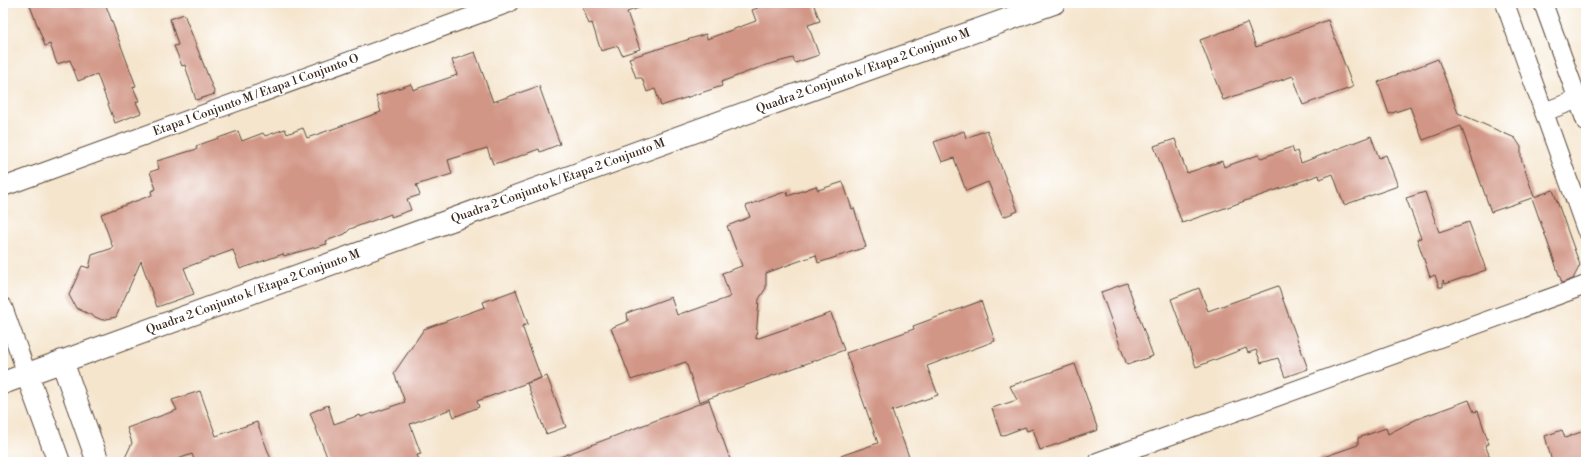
<svg xmlns="http://www.w3.org/2000/svg" width="1589" height="465" font-family="'Libre Bodoni',serif">
<style>
.building{fill:#d29686}
.lines{fill:none;stroke-linecap:round;stroke-linejoin:round}
.street-casing{stroke:#574638;stroke-width:20}
.secondary-casing{stroke:#574638;stroke-width:24}
.street{stroke:#fff;stroke-width:18}
.secondary{stroke:#fff;stroke-width:22}
.labels{text-anchor:middle;dominant-baseline:central;stroke-width:3;stroke-linejoin:round;paint-order:stroke}
.street-label{font-size:12px;fill:#3b2a1e;stroke:#fff}
</style>
<rect width="100%" height="100%" fill="#fff"/>
<filter id="ink" filterUnits="userSpaceOnUse"><feTurbulence type="fractalNoise" baseFrequency=".025" numOctaves="2"/><feDisplacementMap in="SourceGraphic" scale="8" xChannelSelector="R" yChannelSelector="G"/><feConvolveMatrix kernelMatrix="1 2 1 2 8 2 1 2 1" color-interpolation-filters="sRGB"/></filter>
<filter id="wash" filterUnits="userSpaceOnUse"><feTurbulence type="fractalNoise" baseFrequency=".012" numOctaves="4" result="noise"/><feDisplacementMap in="SourceGraphic" scale="16" xChannelSelector="R" yChannelSelector="G"/><feGaussianBlur stdDeviation="0.9" result="paint"/><feColorMatrix in="noise" values="0 0 0 0 0 0 0 0 0 0 0 0 0 0 0 0 0 1.4 0 .05"/><feComposite in="paint" operator="in"/></filter>
<g filter="url(#wash)">
<rect width="100%" height="100%" fill="#f5e5cd"/>
<g id="blocks">
<!-- building -->
<path class="building" d="M29 3H105L136 86 133 87 139 101 136 102 141 113 115 123 97 74 78 81 70 60 57 64 50 44 45 46Z
M581 3H641L642 7 627 12 640 49 622 55 618 46 601 51 592 23 589 24Z
M771 3H813L820 21 808 25 819 55 795 63 793 58 766 65 721 82 722 86 661 106 655 89 647 92 642 78H636L629 58 706 34 707 39 756 21 752 10Z
M184 14 215 94 196 100 185 65 182 66 174 46 178 45 170 19Z
M1328 20 1353 87 1303 105 1293 76 1223 100 1200 40 1247 23 1256 47Z
M475 52 493 102 539 86 560 144 540 152 539 149 501 163 500 162 493 164 487 148 448 160 452 174 416 185 420 195 407 199 411 210 391 217V214L350 229 345 234 326 241 327 244 284 256 283 254 240 269 233 250 184 268 194 294 157 307 141 261 116 317 102 320 76 308 69 295 82 266 89 268 92 255 113 248 101 214 152 195 151 191 156 189 150 172 159 169 157 161 197 149 196 146 238 131 242 141 263 133 265 136 285 129 287 134 303 128 307 138 381 112 376 96 411 84 413 90 457 75 452 60Z
M1438 59 1458 113 1515 138 1521 147V158L1534 197 1553 190 1580 265 1573 279 1562 283 1532 198 1491 212 1461 126 1423 140 1410 107 1389 114 1378 82Z
M987 130 1018 211 1003 217 988 182 966 191 954 158 942 162 934 142 964 131 966 138Z
M1371 136 1379 158 1386 155 1398 186 1344 205 1333 174 1320 179 1319 175 1182 223 1154 146 1175 139 1187 173 1222 161 1224 167 1258 155 1261 158 1292 147 1294 153 1297 151 1301 163Z
M843 182 852 209 854 208 866 247 818 263 816 255 766 273V288L759 299 756 339 831 313 844 350 699 402 686 362 631 380 611 328 628 321 627 313 671 297 677 315 688 311V312L730 297 722 273 742 266 727 226 750 217 746 206 787 191 788 196 816 186 818 190Z
M1425 192 1439 232 1469 222 1486 270 1445 284 1443 280V287H1439L1435 275 1430 277 1417 239 1421 238 1406 198Z
M1127 283 1153 356 1127 365 1101 292Z
M1278 286 1308 369 1285 377 1278 358 1261 363 1256 350 1248 353 1246 348 1196 367 1171 299 1199 288 1208 311Z
M516 290 528 324 522 326 541 378 477 401 479 407 454 417 451 409 410 424 421 454 417 455 420 462H329L310 413 328 405 334 424 360 415 361 417 405 402 394 373 424 329 485 307 483 302Z
M981 301 995 341 927 366 938 395 892 411 911 462H833L832 459 878 443 846 353 914 329 913 326Z
M1075 364 1098 430 1040 450 1033 429 1027 431 1025 427 1001 436 992 408 1017 400 1010 386Z
M547 376 566 427 546 434 527 383Z
M200 391 216 436 257 422 272 462H195L192 454 170 462H123L132 443 127 428 177 410 172 400Z
M709 400 731 462H552V460Z
M1469 400 1474 412 1478 411 1489 444 1485 445 1492 462H1319L1318 459 1358 445V438L1386 428 1388 434 1417 419Z
M1562 430 1565 438 1586 430V462H1552L1545 436Z"/>
</g>
</g>
<g filter="url(#ink)">
<use href="#blocks" fill-opacity="0" stroke="#574638" stroke-width="1"/>
<g class="lines">
<!-- street casing -->
<g class="street-casing">
<path id="street" d="M1505 3 1586 230
M1543 3 1586 122
M1544 112 1586 96
M3 187 509 3
M3 307 27 374
M1097 462 1586 285"/>
</g>
<!-- secondary casing -->
<g class="secondary-casing">
<path id="secondary" d="M62 361 98 462
M27 374 59 462
M3 383 776 102 1054 3"/>
</g>
<!-- street -->
<use href="#street" class="street"/>
<!-- secondary -->
<use href="#secondary" class="secondary"/>
</g>
</g>
<g class="labels">
<!-- street labels -->
<g class="street-label">
<text transform="translate(863 71) rotate(-20)">Quadra 2 Conjunto k / Etapa 2 Conjunto M</text>
<text transform="translate(256 95) rotate(-20)">Etapa 1 Conjunto M / Etapa 1 Conjunto O</text>
<text transform="translate(558 181) rotate(-20)">Quadra 2 Conjunto k / Etapa 2 Conjunto M</text>
<text transform="translate(253 292) rotate(-20)">Quadra 2 Conjunto k / Etapa 2 Conjunto M</text>
</g>
</g>
<!-- margin -->
<rect width="1589" height="465" fill="none" stroke="#fff" stroke-width="16"/>
</svg>
